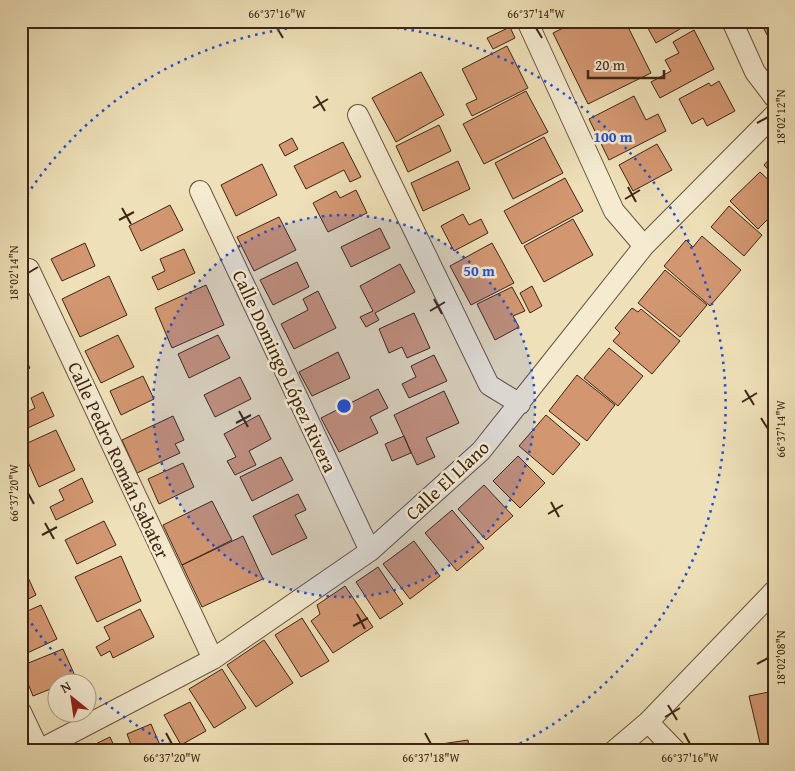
<svg xmlns="http://www.w3.org/2000/svg" width="795" height="771" font-family="'Gentium Book Plus',serif">
<style>
.building{fill:#d29771;stroke:#3f2514}
.lines{fill:none;stroke-linecap:round;stroke-linejoin:round}
.street-casing{stroke:#6b543d;stroke-width:22}
.street{stroke:#f4ebd1;stroke-width:20}
.ticks{fill:none;stroke:#3f2514;stroke-width:2}
.ring{fill:none;stroke:#1d4ed8;stroke-width:2.5;stroke-dasharray:2.5 5}
.labels{text-anchor:middle;dominant-baseline:central;stroke-width:5;stroke-linejoin:round;paint-order:stroke}
.street-label{font-size:19px;fill:#3f2514;stroke:#f4ebd1}
.centre{fill:#1d4ed8;stroke:#f4ebd1;stroke-width:2.5}
.ring-label{font-size:15px;text-anchor:middle;font-weight:bold;fill:#1d4ed8;stroke:#f4ebd1;stroke-width:5;stroke-linejoin:round;paint-order:stroke}
.neatline{fill:none;stroke:#3f2514;stroke-width:2}
.ticks-label{font-size:12px;text-anchor:middle;fill:#3f2514}
</style>
<rect width="100%" height="100%" fill="#eee0b8"/>
<filter id="stains"><feTurbulence type="fractalNoise" baseFrequency=".004" numOctaves="4"/><feColorMatrix values="0 0 0 0 .2 0 0 0 0 .09 0 0 0 0 .02 0 0 0 .5 -.17"/></filter>
<radialGradient id="worn" r=".72"><stop offset=".6" stop-color="#630" stop-opacity="0"/><stop offset="1" stop-color="#630" stop-opacity=".3"/></radialGradient>
<!-- building -->
<path class="building" d="M577 21H625L651 73 588 104 553 33Z
M644 21H692V22L656 43Z
M774 24V48L764 29Z
M510 27 515 38 493 49 487 38Z
M694 30 714 69 660 98 651 82 671 71 665 60 679 53 673 42Z
M507 46 528 88 472 116 466 104 477 99 462 69Z
M421 72 444 115 396 142 372 98Z
M719 81 735 111 707 126 703 118 692 124 679 99 709 83 711 86Z
M526 91 548 132 484 164 463 124Z
M634 96 646 120 658 114 666 131 609 160 589 119Z
M439 125 451 151 408 172 396 146Z
M544 137 563 173 513 199 495 163Z
M292 138 298 149 285 156 279 145Z
M343 142 361 177 350 182 344 170 306 189 294 166Z
M657 144 672 170 633 191 619 165Z
M774 149V176L764 165 773 155 770 152Z
M458 161 470 189 423 211 411 183Z
M262 164 277 195 236 216 221 185Z
M760 172 774 185V213L758 229 730 201Z
M565 178 583 211 522 244 504 211Z
M356 190 367 213 328 232 313 203 336 191 340 198Z
M170 205 183 230 141 251 129 226Z
M729 206 762 235 744 256 711 227Z
M463 214 469 225 481 219 488 233 454 251 441 226Z
M279 217 296 250 254 271 237 237Z
M573 219 593 255 544 282 524 246Z
M380 228 390 248 351 267 341 247Z
M702 236 741 270 710 306 664 266 686 240 693 247Z
M85 243 95 266 62 281 51 259Z
M492 243 514 283 471 305 450 266Z
M184 249 195 273 158 290 152 277 165 271 160 259Z
M297 262 309 287 273 305 260 280Z
M400 264 415 292 375 313 379 320 366 327 360 317 373 311 360 286Z
M665 270 707 305 680 337 638 303Z
M109 276 127 315 80 337 62 299Z
M206 285 224 325 172 348 155 308Z
M532 286 542 306 530 313 520 293Z
M512 287 525 311 513 316 519 327 495 340 477 304Z
M318 291 336 328 294 349 281 324 308 310 303 299Z
M632 308 638 312 641 309 680 341 652 374 613 341 620 333 615 328Z
M414 313 430 348 407 358 402 347 389 353 379 329Z
M118 335 134 367 101 383 85 351Z
M218 335 230 358 189 378 178 354Z
M609 348 643 376 618 406 584 378Z
M21 350 30 368 21 373Z
M338 352 350 378 312 396 299 372Z
M434 355 447 381 409 398 402 384 416 377 411 366Z
M577 375 615 405 587 441 549 411Z
M143 376 154 399 121 415 110 391Z
M240 377 251 399 215 417 204 395Z
M378 389 388 408 370 417 378 433 339 452 321 418Z
M444 391 459 423 426 438 435 457 417 465 394 415Z
M43 392 54 416 21 431V415L35 408 31 398Z
M259 415 271 439 249 451 256 465 235 475 227 461 236 457 224 434Z
M546 415 580 444 553 475 519 446Z
M173 416 184 440 175 444 180 453 137 473 122 440Z
M56 430 75 470 39 487 21 446Z
M404 436 411 453 392 461 385 444Z
M518 456 545 483 520 508 493 481Z
M281 457 293 480 252 501 240 477Z
M183 463 194 487 159 504 148 479Z
M82 478 93 502 56 520 50 507 64 500 59 490Z
M484 485 513 516 486 540 458 509Z
M298 494 306 510 295 515 307 538 272 555 253 516Z
M212 501 232 540 182 565 163 525Z
M452 510 484 548 457 571 425 533Z
M104 521 116 545 77 564 65 540Z
M243 536 263 579 202 607 182 565Z
M414 541 440 576 410 599 383 564Z
M121 556 141 601 97 622 75 577Z
M21 562 36 595 21 603Z
M378 567 403 604 380 619 356 582Z
M345 586 373 627 333 653 311 621 320 614 317 605Z
M41 605 57 639 21 656V614Z
M140 609 154 637 113 658 110 651 101 656 96 647 110 639 104 627Z
M302 618 329 661 301 677 275 635Z
M264 640 293 683 256 707 227 665Z
M63 649 76 678 58 684V686L33 696 21 666Z
M222 669 246 708 214 728 189 689Z
M774 691V744L761 747 749 696Z
M190 702 206 731 181 745 164 715Z
M151 724 162 750H133L127 734Z
M110 737 116 750H83Z
M468 740 469 750H429L428 746Z"/>
<g class="lines">
<!-- street casing -->
<g class="street-casing">
<path id="street" d="M527 21 614 211 644 246
M732 21 755 72 774 97
M358 115 489 385 520 404
M200 191 370 551
M21 271 29 269 213 659
M21 712 39 750
M648 722 675 750
M39 750 213 659 370 551 481 451 644 246 774 115
M615 750 648 722 774 591"/>
</g>
<!-- street -->
<use href="#street" class="street"/>
</g>
<!-- ticks -->
<path class="ticks" d="M277 28 283 38M536 28 542 38M316 96 325 111M313 108 328 99M757 123 768 117M628 187 636 202M625 199 640 190M122 208 131 224M119 220 134 212M28 273 38 267M434 299 442 314M430 311 445 302M745 390 754 405M742 402 757 393M239 411 248 427M761 418 768 429M236 423 251 415M28 493 34 504M551 502 559 517M548 514 563 505M45 523 54 539M42 535 57 527M357 614 365 629M353 626 368 618M757 664 768 658M668 705 677 720M665 717 680 708M166 733 172 744M425 733 431 744M684 733 690 744"/>
<!-- distance rings -->
<circle cx="344" cy="406" r="191" fill="#1d4ed8" fill-opacity=".12"/>
<g class="ring">
<circle cx="344" cy="406" r="191"/>
<path d="M177 748A381 381 0 0 1 89 689M82 682A381 381 0 0 1 23 611M23 201A381 381 0 1 1 511 748"/>
</g>
<g class="labels">
<!-- street labels -->
<g class="street-label">
<text transform="translate(285 371) rotate(65)">Calle Domingo López Rivera</text>
<text transform="translate(119 460) rotate(65)">Calle Pedro Román Sabater</text>
<text transform="translate(447 480) rotate(-43)">Calle El Llano</text>
</g>
</g>
<circle cx="344" cy="406" r="8" class="centre"/>
<g class="ring-label">
<text x="613" y="142">100 m</text>
<text x="479" y="276">50 m</text>
</g>
<!-- margin -->
<rect width="795" height="771" fill="none" stroke="#eee0b8" stroke-width="55"/>
<!-- north arrow -->
<g transform="translate(72 698) rotate(330)"><circle r="24" fill="#f4ebd1" stroke="#ac9c85"/>
<path d="M0-4L9 19L0 12L-9 19Z" fill="#8f2418"/>
<text y="-8" font-size="14" font-weight="bold" text-anchor="middle" fill="#3f2514">N</text>
</g>
<!-- scale -->
<path d="M588 70v8h76v-8" fill="none" stroke="#3f2514" stroke-width="2.5"/>
<text x="595" y="70" font-size="15" fill="#3f2514" stroke="#f4ebd1" stroke-width="4" paint-order="stroke">20 m</text>
<rect x="28" y="28" width="740" height="716" class="neatline"/>
<g class="ticks-label">
<text x="277" y="18">66°37'16"W</text>
<text x="536" y="18">66°37'14"W</text>
<text transform="translate(781 117) rotate(-90)" y="4">18°02'12"N</text>
<text transform="translate(14 273) rotate(-90)" y="4">18°02'14"N</text>
<text transform="translate(781 429) rotate(-90)" y="4">66°37'14"W</text>
<text transform="translate(14 493) rotate(-90)" y="4">66°37'20"W</text>
<text transform="translate(781 658) rotate(-90)" y="4">18°02'08"N</text>
<text x="172" y="762">66°37'20"W</text>
<text x="431" y="762">66°37'18"W</text>
<text x="690" y="762">66°37'16"W</text>
</g>
<rect width="100%" height="100%" filter="url(#stains)"/>
<rect width="100%" height="100%" fill="url(#worn)"/>
</svg>
